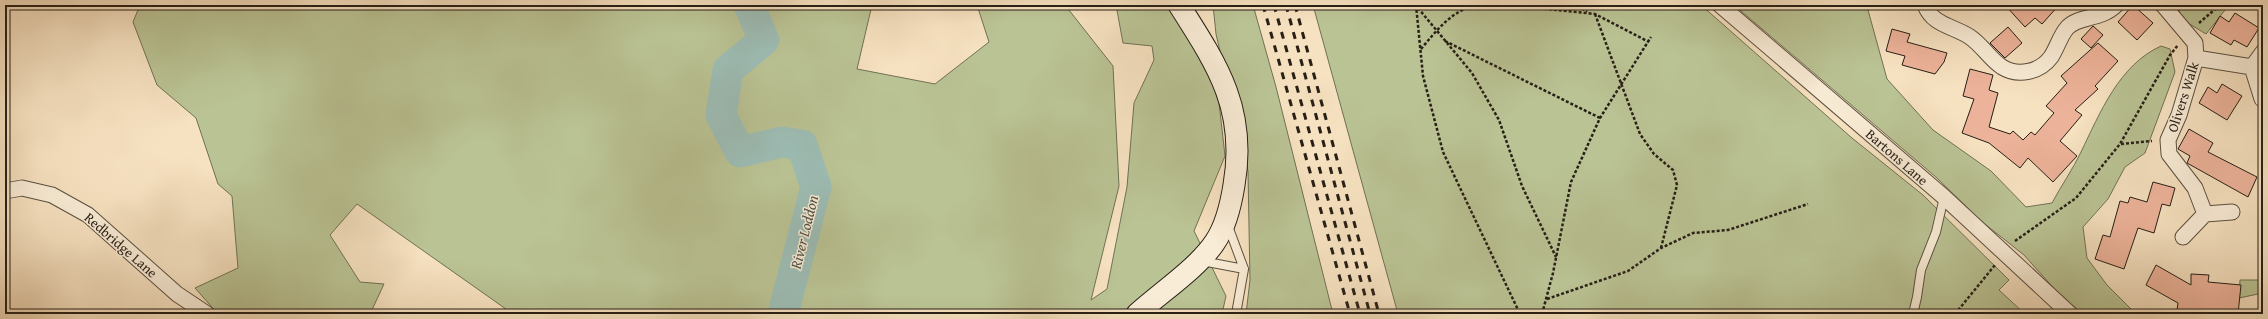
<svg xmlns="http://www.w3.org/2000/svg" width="2268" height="319" font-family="'Gentium Book Plus',serif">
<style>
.green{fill:#bac394;stroke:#707155}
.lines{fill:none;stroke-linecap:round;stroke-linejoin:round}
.river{stroke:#9dbdb5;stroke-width:31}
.building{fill:#edb39a;stroke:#271f16}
.lane-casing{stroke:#5b5040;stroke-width:10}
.street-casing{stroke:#5b5040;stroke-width:17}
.secondary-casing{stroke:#271f16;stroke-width:23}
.path{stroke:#271f16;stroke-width:2.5;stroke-dasharray:3 2;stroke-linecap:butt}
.lane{stroke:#f9ecd6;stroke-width:8}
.street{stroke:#f9ecd6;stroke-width:15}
.secondary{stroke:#f9ecd6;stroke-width:21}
.rail{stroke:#271f16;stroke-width:3;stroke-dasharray:7 7;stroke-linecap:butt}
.labels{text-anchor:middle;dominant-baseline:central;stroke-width:3;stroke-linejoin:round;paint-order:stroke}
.street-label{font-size:14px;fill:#271f16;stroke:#f9ecd6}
.water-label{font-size:15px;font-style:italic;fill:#4a4e46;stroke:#f9ecd6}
</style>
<rect width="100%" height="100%" fill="#f6e1c0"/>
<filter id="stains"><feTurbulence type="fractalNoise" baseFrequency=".005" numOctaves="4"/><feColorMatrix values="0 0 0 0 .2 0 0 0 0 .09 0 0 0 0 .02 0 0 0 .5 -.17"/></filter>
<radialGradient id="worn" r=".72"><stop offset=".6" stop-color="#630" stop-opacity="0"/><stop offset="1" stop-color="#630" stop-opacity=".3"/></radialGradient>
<!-- green -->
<path class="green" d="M140 5H872L857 69 935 84 989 42 977 5H1065L1113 66 1119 186 1091 300 1107 289 1127 187 1134 103 1154 60 1152 46 1123 43 1116 5H1171L1218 94 1225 156 1194 231 1226 296 1222 314H513L357 204 330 235 360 282 384 284 370 314H218L195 288 238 268 232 196 218 184 196 118 157 85 133 22Z
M1213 5H1253L1276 87 1333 314H1246L1250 280 1248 171 1216 34Z
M1313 5H1701L1852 138 1923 195 2009 280 1999 290 2025 314H1398Z
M1734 5H1861L1868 10 1887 79 1933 130 1991 171 2026 207 2052 203C2061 186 2073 169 2081 152 2100 113 2119 65 2161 46L2170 49 2175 72 2145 153 2125 167 2108 199 2083 227 2087 258 2107 285 2136 314H2083L2059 294 2024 255 1981 221 1937 178Z
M2177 5H2229L2206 34 2183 20Z
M2240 280H2263V293L2239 298Z"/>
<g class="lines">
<!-- river -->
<path class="river" d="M749 5 764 40 728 70 721 115 740 152 782 142 802 145 816 187 783 314"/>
</g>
<!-- building -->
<path class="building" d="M2005 5H2059L2042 24 2035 18 2025 27Z
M2133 5 2153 23 2137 40 2118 22Z
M2235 13 2259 28 2247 47 2234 40 2231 45 2210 33 2220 16 2229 22Z
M2093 26 2103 35 2091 48 2081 39Z
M2008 27 2022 43 2005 58 1990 43Z
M1892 29 1910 34 1907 42 1947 53 1944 62 1935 74 1902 65 1905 56 1886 51Z
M2098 43 2118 61 2095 86 2098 89 2075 110 2082 115 2060 141 2077 156 2053 182 2028 158 2020 168 1989 143 1962 133 1974 99 1963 96 1970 69 1993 75 1989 90 1998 93 1989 127 2010 134 2013 131 2023 140 2031 132 2035 135 2054 113 2046 106 2067 83 2061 76Z
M2222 84 2242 96 2227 120 2199 103 2208 87 2217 93Z
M2189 129 2213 143 2208 152 2257 177 2248 197 2187 163 2190 156 2178 149Z
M2153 182 2175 188 2170 206 2162 204 2154 233 2138 228 2124 269 2095 259 2103 235 2110 237 2120 201 2128 203 2130 197 2147 202Z
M2156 265 2191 285V274L2209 275 2208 282 2241 285 2238 314H2209V312L2177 310 2178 303 2146 285Z"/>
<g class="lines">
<!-- lane casing -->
<g class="lane-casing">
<path id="lane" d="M1228 226 1244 269 1236 314
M1202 261 1244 269
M1913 314 1917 297 1921 270 1936 232 1944 197"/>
</g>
<!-- street casing -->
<g class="street-casing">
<path id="street" d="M1720 5 1944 197 2070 314
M1925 5C1933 26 1954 26 1970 37 1982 45 1990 59 2002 67 2018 77 2040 72 2051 57 2057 48 2060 36 2067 28 2078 15 2100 21 2116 5
M2163 5 2195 43 2196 58 2179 115 2168 140 2169 154 2195 188 2205 214
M2196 58 2252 67
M2262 99 2252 67 2263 52
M5 191 22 188 52 195 88 215 177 294 207 314
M2183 237 2205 214 2232 212"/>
</g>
<!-- secondary casing -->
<g class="secondary-casing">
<path id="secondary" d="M1137 314C1160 293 1199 267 1215 242 1226 226 1231 204 1234 185 1247 110 1218 66 1179 5"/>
</g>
<!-- path -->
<path class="path" d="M1416 5 1423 76 1443 152 1520 314
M1452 5 1464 7
M1509 5 1595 14 1649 42
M1578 5 1587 12
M2185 7 2218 6
M1418 8 1472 73 1499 120 1522 186 1556 257
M1595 14 1640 134 1654 154 1673 170 1677 185 1661 248
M2199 23 2220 5
M1445 41 1600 118
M1421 49C1437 30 1452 10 1477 5
M2121 144 2152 141
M2015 241 2076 198 2120 144 2170 55 2178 45
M1547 299 1628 271 1661 248 1693 233 1728 230 1808 204
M1542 314 1553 273 1571 182 1600 118 1651 37
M1955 314 1995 265"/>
<!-- lane -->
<use href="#lane" class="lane"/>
<!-- street -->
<use href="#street" class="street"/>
<!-- secondary -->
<use href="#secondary" class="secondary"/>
<!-- rail -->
<path class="rail" d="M1263 5 1350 314
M1274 5 1360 314
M1286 5 1370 314
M1295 5 1379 314"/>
</g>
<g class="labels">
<!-- street labels -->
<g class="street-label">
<text transform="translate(2183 97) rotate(-72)">Olivers Walk</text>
<text transform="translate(1897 157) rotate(41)">Bartons Lane</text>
<text transform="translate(121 245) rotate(41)">Redbridge Lane</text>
</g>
<!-- water labels -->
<g class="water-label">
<text transform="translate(804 232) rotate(-76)">River Loddon</text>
</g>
</g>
<!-- margin -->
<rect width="2268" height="319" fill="none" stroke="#f6e1c0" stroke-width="20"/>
<rect x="6" y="6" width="2256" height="307" fill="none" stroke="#271f16" stroke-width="2"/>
<rect x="10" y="10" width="2248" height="299" fill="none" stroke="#271f16"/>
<rect width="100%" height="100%" filter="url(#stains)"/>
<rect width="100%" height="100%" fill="url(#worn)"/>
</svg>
